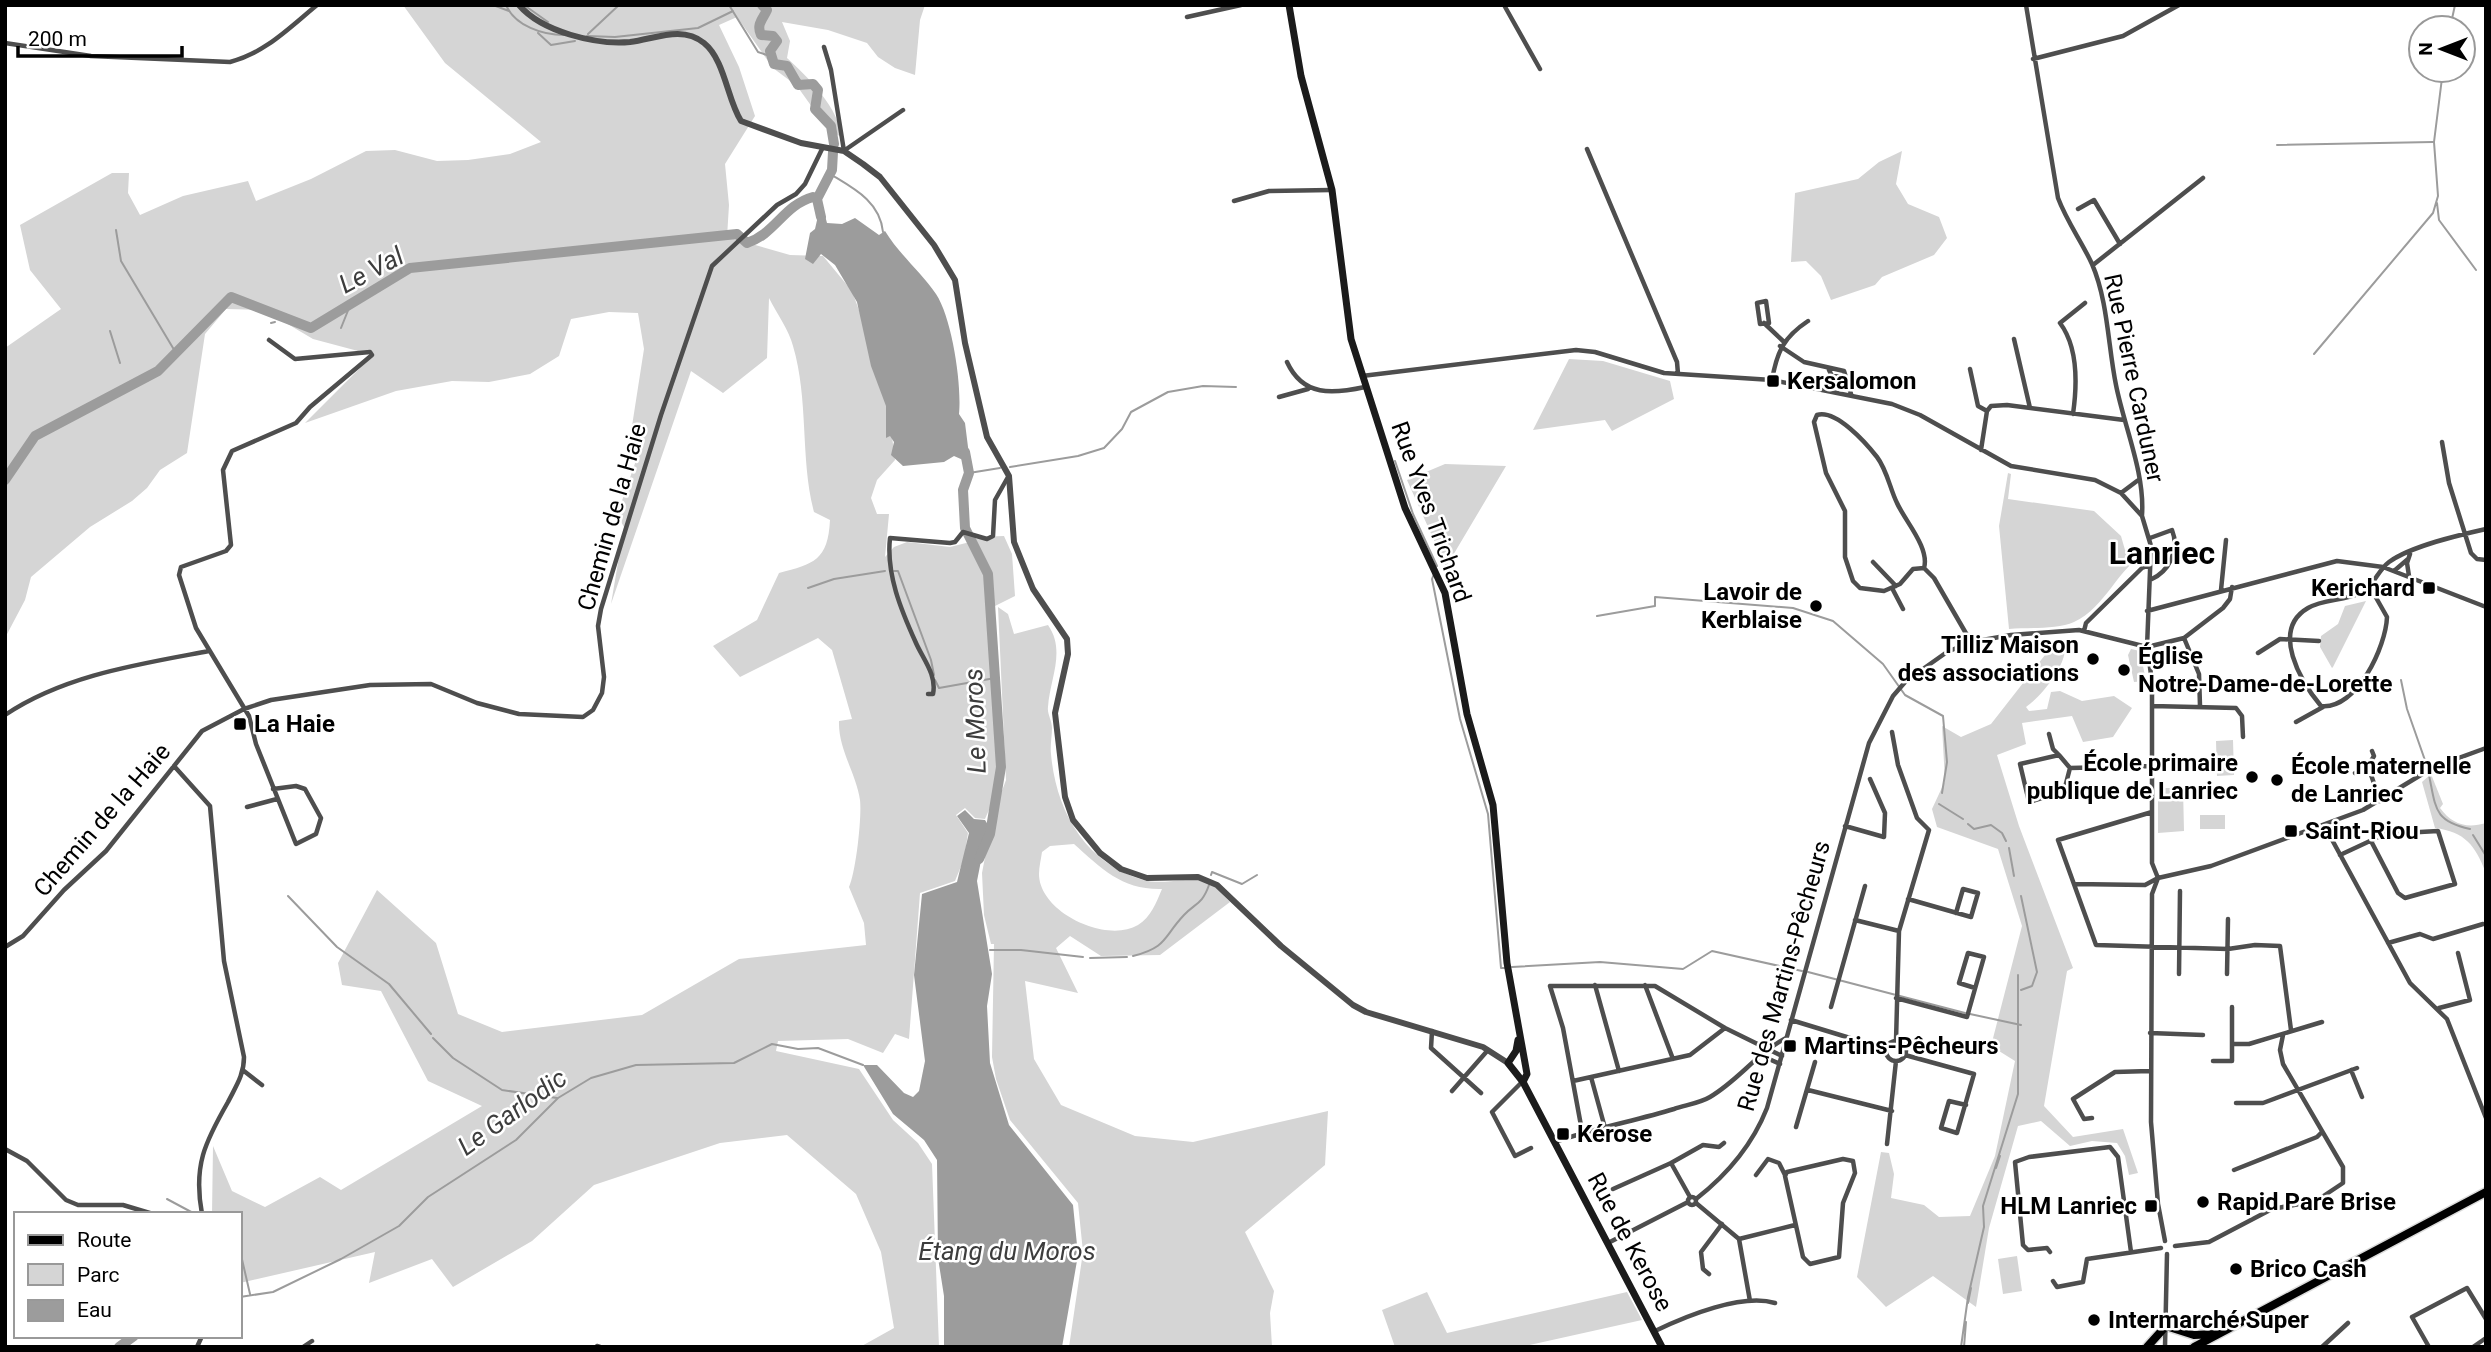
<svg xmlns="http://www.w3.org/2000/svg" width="2491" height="1352" font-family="Roboto,sans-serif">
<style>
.green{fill:#d5d5d5;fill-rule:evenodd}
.water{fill:#9c9c9c}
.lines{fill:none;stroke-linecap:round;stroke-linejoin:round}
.stream{stroke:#9c9c9c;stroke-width:2}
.river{stroke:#9c9c9c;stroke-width:10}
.primary-casing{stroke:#dbdbdb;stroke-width:11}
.minor{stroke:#4e4e4e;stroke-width:4.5}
.tertiary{stroke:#4e4e4e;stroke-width:6}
.secondary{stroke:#1b1b1b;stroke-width:7}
.primary{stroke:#000;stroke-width:8}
.poi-dot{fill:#000;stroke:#fff;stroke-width:2.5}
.labels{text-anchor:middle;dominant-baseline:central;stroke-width:5;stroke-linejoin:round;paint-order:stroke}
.street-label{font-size:24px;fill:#000;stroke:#fff}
.poi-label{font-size:24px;font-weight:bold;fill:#000;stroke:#fff;text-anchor:start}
.water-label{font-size:26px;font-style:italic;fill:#3d3d3d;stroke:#fff}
.district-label{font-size:32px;font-weight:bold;fill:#000;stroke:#fff}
</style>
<rect width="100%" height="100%" fill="#fff"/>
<!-- green -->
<path class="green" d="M403 5H925L920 20 915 75 895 68 878 57 867 43 828 30 782 22 790 41 787 58C808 77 840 109 841 137L827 128 797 86 773 68 737 17 719 25 739 67 755 116 725 164 729 205 727 237 790 255 823 256 852 291 873 349 888 405 895 460 877 480 871 498 877 514H889L885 557 894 547 907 542 950 547 970 542 975 537 1004 536 1012 554 1015 596 987 610 996 671 994 713 1001 782 985 819 975 818 965 808 956 815 968 833 964 859 955 881 920 893 909 1039 895 1034 883 1053 848 1039 778 1041 776 1051 859 1069 893 1120 918 1143 932 1164 939 1347H860L894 1328 881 1252 856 1194 787 1135 720 1143 594 1185 532 1241 453 1287 432 1259 369 1283 375 1252 240 1283V1214H212L213 1146 232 1191 265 1207 320 1177 341 1190 482 1106 428 1081 381 991 342 985 338 963 377 890 436 943 458 1014 502 1032 642 1015 739 959 866 945 864 923 849 887C856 872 862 816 860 800 856 773 838 749 839 721L852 719 832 650 818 638 740 677 713 646 757 620 779 573C814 564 828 560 830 520L814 512C800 459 809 400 793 346 789 330 777 314 769 298L767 358 723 393 691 371 611 604 624 527 617 515 640 449 632 426 644 349 638 313 609 312 571 319 559 356 530 374 489 382 452 381 396 391 305 423 373 355 313 339 264 310 226 309 205 334 187 453 160 470 147 488 132 501 90 527 31 577 25 600 5 638V348L61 309 30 270 20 225 112 173H129L128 193 140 215 183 196 248 181 256 201 311 179 366 151 395 150 437 161 468 160 510 154 541 142 445 63Z
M1902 151 1896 184 1908 204 1939 217 1947 238 1934 255 1882 277 1875 285 1831 300 1821 276 1806 261 1791 262 1795 193 1858 179 1879 162Z
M1569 359 1603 361 1670 381 1674 399 1612 431 1605 420 1533 430Z
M1445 464 1506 466 1446 567 1407 480Z
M2008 473 2011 474 2008 499 2094 511 2121 536 2125 550 2148 547 2149 551C2118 566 2106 608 2074 622 2057 630 2028 627 2009 629L1999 526Z
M2366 601 2333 667 2332 668 2320 647 2321 636 2338 624 2345 606Z
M998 607 1008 614 1014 634 1048 625C1066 651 1050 678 1048 707 1047 714 1052 720 1052 728 1052 736 1050 746 1051 754 1056 811 1085 863 1143 880 1162 885 1187 878 1207 878L1230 902 1160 955 1101 956 1070 936 1056 948 1078 993 1025 981 1034 1059 1061 1105 1135 1136 1193 1142 1328 1111 1325 1165 1245 1232 1274 1291 1270 1313 1272 1347H1069L1083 1252 1078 1203 1010 1120 996 1079 992 1057 994 944H991L984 915 982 873 993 815 1006 780ZM1074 844C1102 869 1122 890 1162 889 1156 903 1151 917 1138 925 1106 944 1039 912 1039 874 1039 867 1041 859 1042 852L1050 846Z
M2065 644C2068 664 2042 696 2026 707L2029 711 2047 709 2051 692 2060 691 2082 701 2114 696 2132 708 2113 737 2083 742 2072 716 2022 723 2026 744 1997 755 2019 826 2073 968 2067 971 2044 1106 2073 1137 2123 1129 2138 1173 2129 1175 2125 1156 2117 1143 2092 1141 2070 1146 2041 1121 2018 1126 1989 1228 1976 1307 1933 1276 1886 1307 1857 1277 1881 1152 1889 1153 1894 1174 1891 1198 1924 1205 1939 1217 1970 1216 1995 1156 2015 1061 1991 1046 2022 926 1998 849 1937 827 1932 809 1945 781 1942 726 1961 737 1991 724 2045 655Z
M2131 649 2140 651 2146 681 2134 682 2128 655Z
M2233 740 2234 775 2217 776 2216 741Z
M2431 774 2443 804 2440 808C2452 824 2466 829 2486 823V873C2475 845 2465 832 2435 828L2422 782Z
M2158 788H2183L2184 831 2158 833Z
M2200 815H2225V829H2200Z
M2017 1256 2022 1291 2003 1294 1998 1259Z
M1427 1292 1447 1333 1627 1292 1642 1320 1521 1347H1395L1382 1310Z"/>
<!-- water -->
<path class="water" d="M820 207 823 208 827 223 842 224 855 218 879 235 885 231C899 254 920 271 936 294 952 318 962 385 959 414L965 423 970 463 954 456 944 462 903 466 891 455 894 442 890 436 886 438V406L871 366 857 302 835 265 821 254 813 264 805 259 810 233 815 229Z
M965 810 974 819 985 820 988 825 977 881 992 974 987 1006 990 1063 1009 1125 1073 1205 1078 1255 1062 1347 944 1345V1296L938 1258 937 1160 924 1140 893 1114 863 1065H877L904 1093 913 1097 919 1091 925 1061 914 975 922 894 957 882 969 833 957 816Z"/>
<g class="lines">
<!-- stream -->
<path class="stream" d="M493 5 509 11
M506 5C515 26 543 35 564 35
M524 5 548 22
M729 5 758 52 773 57
M2450 28 2455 5
M538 33 551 45 575 41
M588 34 619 5
M587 36 615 37 698 28 733 11
M2277 145 2433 142
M830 174C853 188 880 201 883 232
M2437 203 2439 220 2476 270
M116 230 121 261 176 353
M271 323 275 322
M341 328 349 308
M110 331 120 363
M2314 354 2433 213 2438 196 2434 142 2443 70
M1395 461 1413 514 1437 566
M1010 467 1078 456 1104 448 1122 429 1131 412 1168 392 1203 386 1236 387
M969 473 1000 468
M894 571H898L931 660 934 675
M1434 574 1432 579 1460 719 1488 814 1501 968H1506
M808 588 834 579 885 571
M1597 616 1655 606V597L1793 608 1833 621 1883 664 1905 695 1943 716 1947 762 1942 793
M935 680 939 688 995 678
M2401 680 2407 709 2427 766
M2429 775C2436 809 2434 821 2470 829
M1939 804 1963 819
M1968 824 1974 829 1991 825 2002 833 2006 841
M2473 835 2486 856
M2009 848 2014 876
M1211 875 1212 872 1242 884 1257 875
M288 896 337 947 389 984 431 1034
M2021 896 2037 972 2032 986 2021 990
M990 950H1021L1083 957
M1133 956C1168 947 1163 937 1184 915 1195 903 1202 905 1209 885
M1090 958 1127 957
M1512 967 1600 962 1683 969 1712 951 1802 971
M1808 972 1965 1013
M1970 1014 2021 1025
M433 1038 453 1058 502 1090 557 1098
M1996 1168 2000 1156
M167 1199 195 1214
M241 1255 250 1294
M240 1297 273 1292 341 1259 399 1226 428 1197 516 1140 558 1098 591 1078 636 1065 734 1063 772 1044 798 1049 818 1048 863 1065
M1968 1303 1971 1288
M1961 1347 1968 1297 1984 1227 1983 1206 2018 1094V975
M1964 1347 1966 1322"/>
<!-- river -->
<path class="river" d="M762 5 767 10C763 19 756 24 761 35L773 36 777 41 770 51 774 64 787 66 798 85 813 84 818 90 815 109 831 126 834 144
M821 217 817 199 832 170 833 152
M965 452 969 473 963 490 965 528 988 574 1001 767 990 834 979 859
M5 480 35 436 158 371 231 297 311 328 410 268 737 234 747 243C775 234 784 205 813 197L817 199
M119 1347 134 1336"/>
<!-- primary casing -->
<g class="primary-casing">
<path id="primary" d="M2147 1347 2166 1326 2194 1335 2216 1334
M2194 1347 2486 1192"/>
</g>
<!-- minor -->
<path class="minor" d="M1504 5 1540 69
M2026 5 2058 198C2067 222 2082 242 2092 264 2108 301 2108 346 2116 385 2124 426 2145 473 2142 515
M1187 17 1241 5
M5 43 91 56 230 62C265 53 289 28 317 5
M824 47 831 70 844 151
M2033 59 2123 36 2179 5
M1587 149 1677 362 1678 374
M845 150 903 110
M1234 201 1269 191 1331 190
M2078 209 2094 200 2120 244
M2093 265 2203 178
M1766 301 1769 323 1760 324 1757 303Z
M1764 323 1783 341
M2014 339 2030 408
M269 340 295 359 370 352 372 355 310 407 296 423 232 451 223 470 231 545 226 551 181 567 179 575 196 628 249 716 256 744 296 844 316 834 321 818 305 789 296 786 273 789
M1780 346 1804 362 1844 371 1851 394
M1287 362C1303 397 1333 394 1365 387
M1970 369 1978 406 1987 411
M1829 370 1832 376 1846 377
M1362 376 1576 350 1595 352 1664 373 1772 380 1892 404 1920 415 2011 466 2095 480 2121 493 2142 516 2151 546 2147 647 2152 681V863L2158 878 2152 894 2151 1122 2158 1204 2165 1241
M1772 380C1777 351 1784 337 1808 321
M1279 397 1308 389
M2073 414C2077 386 2078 347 2060 323L2085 303
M2442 442 2449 483 2471 553 2477 559 2486 560
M1981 450 1987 411 1991 406 2007 405 2124 420
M2121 493 2137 481
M1873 562 1896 586
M1924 568 1913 569 1900 584 1884 591 1860 588 1853 581 1845 557V511L1826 473 1814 422 1817 415C1836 409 1866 443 1877 457 1887 470 1890 489 1897 503 1905 521 1930 548 1924 568L1934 578 1971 642
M2394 571 2408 559
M2409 576 2407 563 2410 554
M2150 580C2169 572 2180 550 2172 530L2150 538
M2370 587 2387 617C2386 646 2357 710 2321 706 2301 682 2270 630 2308 608 2324 599 2344 601 2360 593 2374 587 2377 571 2389 562 2411 546 2459 535 2486 529
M1892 588 1903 609
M2221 590 2226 540
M2147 611 2337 561 2383 567 2486 607
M2084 631 2086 623 2142 568 2150 565
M2184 638 2199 674 2200 706
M2258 653 2280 639 2319 641
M928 694H933C937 675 923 659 916 643 901 610 886 574 890 538L950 543 955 542 963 532 987 539 993 536 995 500 1008 477
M2152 706 2236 708 2242 716 2243 737
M5 715C64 675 140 664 209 651
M2296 722 2323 707
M1892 732 1898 765 1917 818 1929 830 1899 931 1896 1041
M2049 734 2053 749 2058 754
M2372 751 2374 756 2368 766 2380 801
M2059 755 2070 768 2064 791 2029 802 2020 764Z
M174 766 210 806 224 961 244 1057C244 1075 236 1086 228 1102 205 1142 193 1166 202 1214
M2070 768 2152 766
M2355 773 2368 768
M247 807 277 799
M2152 812 2058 840 2096 945 2228 949 2255 945 2280 946 2291 1030
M2324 825 2410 983 2447 1019 2486 1118
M1845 826 1884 837 1885 813 1870 779
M2340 855 2385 834 2438 831 2455 884 2405 898 2398 893 2371 841
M2074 884 2145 885 2158 878 2211 866 2363 810 2434 767 2486 748
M1908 899 1971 917 1978 893 1963 889 1956 913
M1855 920 1899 931
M2388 943 2420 934 2433 939 2483 924
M5 947 23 936 64 890 106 851 202 731 244 709 271 700 370 685 431 684 477 703 519 714 583 717 593 710 602 693 604 677 598 626 601 609 661 415 712 266 777 205 796 194 805 184 823 147
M2179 974 2180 891
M2227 974 2228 919
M1595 985 1619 1071
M1645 985 1673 1059
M1896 998 1967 1017 1984 957 1968 953 1959 983 1975 988
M1831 1007 1865 886
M2232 1007V1044H2249L2322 1022
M2439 1008 2470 1000 2458 953
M1791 1020 1886 1049
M1432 1031 1431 1048 1481 1093
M2150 1033 2203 1035
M1886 1051a10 10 0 1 1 20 0a10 10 0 1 1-20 0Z
M1760 1055 1780 1064
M1905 1055 1974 1074 1957 1133 1941 1128 1949 1101 1966 1105
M2213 1061H2232V1044
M2351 1070 2362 1097
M244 1071 262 1085
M1591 1077 1605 1128
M1573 1081 1690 1055 1725 1028
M1522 1082 1492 1112 1515 1156 1531 1148
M1808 1090 1892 1111
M1452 1091 1488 1050
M2236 1103H2263L2357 1068
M2092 1118 2084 1119 2073 1099 2115 1072 2150 1071
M1796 1127 1815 1062
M1582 1131 1563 1028 1550 986H1655L1725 1028 1782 1056
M1555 1142C1594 1128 1635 1121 1674 1109 1686 1105 1700 1103 1710 1097 1739 1080 1757 1053 1786 1038
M1887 1144 1896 1061
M5 1149 27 1161 66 1200 78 1205H123L153 1214
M1843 1159 1853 1161 1855 1173 1843 1203 1839 1257 1810 1264 1803 1257 1785 1176 1787 1172Z
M2234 1170 2317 1137 2322 1132
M1756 1175 1768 1159 1779 1163 1785 1175
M1613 1189 1671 1163
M1688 1201a4 4 0 1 1 8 0a4 4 0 1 1-8 0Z
M1690 1197 1671 1163 1703 1145 1719 1147 1724 1143
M1696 1199C1728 1174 1752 1146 1767 1108L1869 743 1893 696 1906 681 1947 652 1971 642 2011 635 2079 630 2147 647 2184 638 2223 608 2230 599 2232 587
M1696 1203 1739 1239 1750 1301
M1739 1239 1795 1225
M1608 1243 1688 1202
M2175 1246 2209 1242 2272 1209 2316 1201 2343 1183V1167L2283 1064 2280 1050 2283 1035
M2050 1252 2047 1248 2028 1250 2023 1245 2015 1162 2029 1157 2110 1147 2118 1157 2131 1252
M1709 1274 1703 1269 1701 1252 1722 1224
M2053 1281 2057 1287 2083 1282 2087 1259 2161 1248
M1655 1331C1686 1316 1742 1293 1775 1303
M597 1346 600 1347
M197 1347 202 1336
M303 1347 312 1341
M2165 1347 2167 1254
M2322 1347 2348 1323
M2429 1347 2412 1317 2467 1288 2486 1319
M2473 1347 2486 1338"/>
<!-- tertiary -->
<path class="tertiary" d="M519 5C542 32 596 45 630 42 655 39 682 25 704 43 725 60 727 99 741 121L801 143 844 151 863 164 880 177 934 245 955 280 965 343 987 437 1009 476 1014 542 1033 589 1067 639 1068 654 1055 713 1065 797 1073 820 1100 853 1121 869 1147 878 1198 877 1217 885 1281 946 1353 1005 1366 1012 1483 1047 1508 1063"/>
<!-- secondary -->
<path class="secondary" d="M1289 5 1301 76 1332 190 1351 339 1405 508 1445 593 1467 714 1493 805 1507 963 1527 1074 1523 1082
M1518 1040 1516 1051 1508 1063 1523 1082 1662 1347"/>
<!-- primary -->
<use href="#primary" class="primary"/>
</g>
<!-- markers -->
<g class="poi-dot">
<rect x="1766" y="374" width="14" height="14" rx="3.5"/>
<rect x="2422" y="581" width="14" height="14" rx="3.5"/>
<circle cx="1816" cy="606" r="7"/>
<circle cx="2093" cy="659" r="7"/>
<circle cx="2124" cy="670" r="7"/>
<rect x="233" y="717" width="14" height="14" rx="3.5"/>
<circle cx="2252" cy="777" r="7"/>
<circle cx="2277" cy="780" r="7"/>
<rect x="2284" y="824" width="14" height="14" rx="3.5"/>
<rect x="1783" y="1039" width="14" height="14" rx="3.5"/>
<rect x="1556" y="1127" width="14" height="14" rx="3.5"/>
<circle cx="2203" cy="1202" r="7"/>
<rect x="2144" y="1199" width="14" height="14" rx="3.5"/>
<circle cx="2236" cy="1269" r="7"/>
<circle cx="2094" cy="1320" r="7"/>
</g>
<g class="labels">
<!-- street labels -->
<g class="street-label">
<text transform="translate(2134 378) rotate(78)">Rue Pierre Carduner</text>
<text transform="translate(1431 512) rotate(70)">Rue Yves Trichard</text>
<text transform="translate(612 517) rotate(-74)">Chemin de la Haie</text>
<text transform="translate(102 820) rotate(-49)">Chemin de la Haie</text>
<text transform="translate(1784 976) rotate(-74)">Rue des Martins-Pêcheurs</text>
<text transform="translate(1630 1242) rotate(62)">Rue de Kerose</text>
</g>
<!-- poi labels -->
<g class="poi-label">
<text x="1787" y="381">Kersalomon</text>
<text x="2415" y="588" text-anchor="end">Kerichard</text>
<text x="1802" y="592" text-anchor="end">Lavoir de<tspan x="1802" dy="28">Kerblaise</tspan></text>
<text x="2079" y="645" text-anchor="end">Tilliz Maison<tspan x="2079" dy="28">des associations</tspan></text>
<text x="2138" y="656">Église<tspan x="2138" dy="28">Notre-Dame-de-Lorette</tspan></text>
<text x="254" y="724">La Haie</text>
<text x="2238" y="763" text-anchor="end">École primaire<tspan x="2238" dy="28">publique de Lanriec</tspan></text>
<text x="2291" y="766">École maternelle<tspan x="2291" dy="28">de Lanriec</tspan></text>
<text x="2305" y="831">Saint-Riou</text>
<text x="1804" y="1046">Martins-Pêcheurs</text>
<text x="1577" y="1134">Kérose</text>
<text x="2217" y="1202">Rapid Pare Brise</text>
<text x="2137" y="1206" text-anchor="end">HLM Lanriec</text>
<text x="2250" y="1269">Brico Cash</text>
<text x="2108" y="1320">Intermarché Super</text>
</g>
<!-- water labels -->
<g class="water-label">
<text transform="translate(371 270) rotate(-28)">Le Val</text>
<text transform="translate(975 721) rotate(-92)">Le Moros</text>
<text transform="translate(512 1112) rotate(-36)">Le Garlodic</text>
<text x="1007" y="1251">Étang du Moros</text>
</g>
<!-- district labels -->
<g class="district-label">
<text x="2162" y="553">Lanriec</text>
</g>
</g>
<!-- border -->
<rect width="2491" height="1352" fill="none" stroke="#000000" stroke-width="14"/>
<!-- legend -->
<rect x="14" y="1212" width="228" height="126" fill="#ffffff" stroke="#999999" stroke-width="2"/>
<rect x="28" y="1235" width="35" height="10" fill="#000000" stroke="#999999" stroke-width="2"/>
<text x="77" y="1247" font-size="21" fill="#000000">Route</text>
<rect x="28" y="1264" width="35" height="21" fill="#d5d5d5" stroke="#999999" stroke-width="2"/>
<text x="77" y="1282" font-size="21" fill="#000000">Parc</text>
<rect x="28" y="1300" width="35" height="21" fill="#9c9c9c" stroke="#999999" stroke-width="2"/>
<text x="77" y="1317" font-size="21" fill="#000000">Eau</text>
<!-- north arrow -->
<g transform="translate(2442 49) rotate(270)"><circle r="33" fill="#ffffff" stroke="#999999" stroke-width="2"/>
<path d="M0-5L12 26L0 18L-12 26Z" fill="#000000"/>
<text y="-10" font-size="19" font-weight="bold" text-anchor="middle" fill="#000000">N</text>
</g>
<!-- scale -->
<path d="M18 46v10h164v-10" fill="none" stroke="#000000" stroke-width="3.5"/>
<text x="28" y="46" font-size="21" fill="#000000" stroke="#ffffff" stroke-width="5" paint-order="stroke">200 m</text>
</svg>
